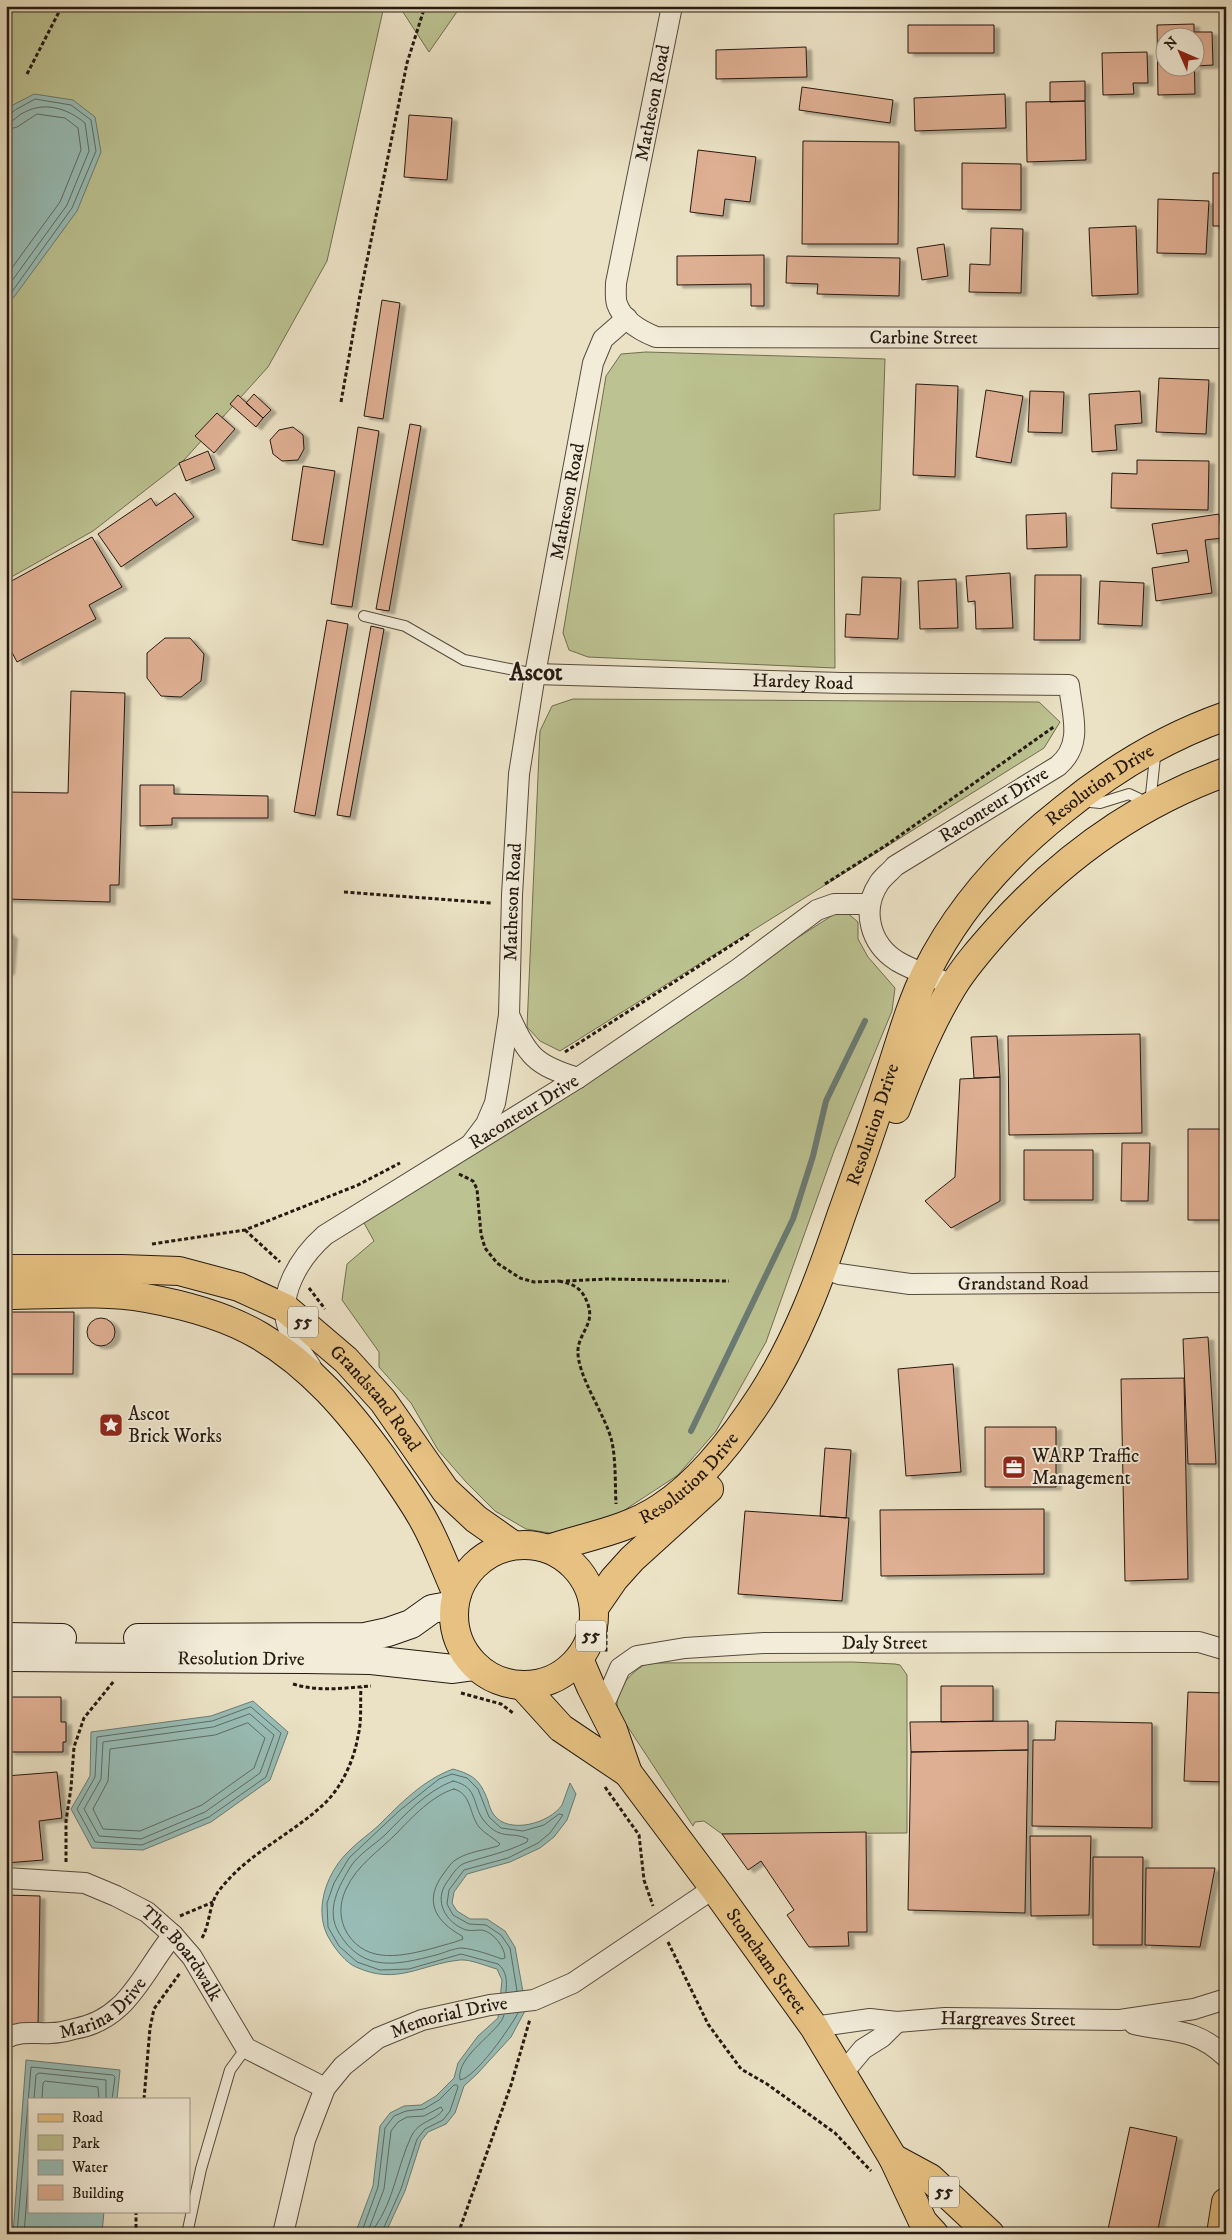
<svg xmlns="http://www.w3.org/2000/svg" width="1232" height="2240" font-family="'IM FELL DW Pica',serif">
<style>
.green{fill:#bcc291;stroke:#706e51}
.water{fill:#98bdb6;stroke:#6a7b74}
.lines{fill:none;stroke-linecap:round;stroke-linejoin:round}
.shore{stroke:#5e6b64;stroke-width:1}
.stream{stroke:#6a7b74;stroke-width:6}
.building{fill:#dfaf93;stroke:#251911;filter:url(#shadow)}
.lane-casing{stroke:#564b3e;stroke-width:12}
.street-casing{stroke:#564b3e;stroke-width:22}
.secondary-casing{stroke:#251911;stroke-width:30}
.primary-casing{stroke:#251911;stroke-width:30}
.highway-casing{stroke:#251911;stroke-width:30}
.path{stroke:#251911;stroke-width:3;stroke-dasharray:4 2.5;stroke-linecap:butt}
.lane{stroke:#f2ecd9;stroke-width:10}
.street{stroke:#f2ecd9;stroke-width:20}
.secondary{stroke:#f2ecd9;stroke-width:28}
.primary{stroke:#e6c182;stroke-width:28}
.highway{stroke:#e6c182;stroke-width:28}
.labels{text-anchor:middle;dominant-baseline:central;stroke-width:4;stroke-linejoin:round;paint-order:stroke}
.shield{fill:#f2ecd9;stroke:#62584d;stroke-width:1}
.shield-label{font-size:18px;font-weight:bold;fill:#251911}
.street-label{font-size:19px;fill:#251911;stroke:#f2ecd9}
.poi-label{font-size:19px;fill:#251911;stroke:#f2ecd9;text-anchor:start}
.district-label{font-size:24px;font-weight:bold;fill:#251911;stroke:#f2ecd9}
</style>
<defs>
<filter id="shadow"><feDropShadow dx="5.5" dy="3" stdDeviation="1" flood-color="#0004"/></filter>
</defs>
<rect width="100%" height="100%" fill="#ebe2c5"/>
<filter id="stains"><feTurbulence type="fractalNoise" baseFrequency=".004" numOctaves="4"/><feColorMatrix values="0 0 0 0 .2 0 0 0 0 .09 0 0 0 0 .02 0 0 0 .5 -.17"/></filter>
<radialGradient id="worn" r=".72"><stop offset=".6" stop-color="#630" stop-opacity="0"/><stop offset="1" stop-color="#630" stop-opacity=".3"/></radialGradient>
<!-- green -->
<path class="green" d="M6 6H384L327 261 268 367 184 460 93 531 6 580Z
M399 6H461L429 52Z
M646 352 885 359 880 510 834 514 835 668 588 657 569 650 563 633 606 376 621 354Z
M573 699 1039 702 1060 722 1044 748 560 1051 540 1041 527 1027 540 731 552 706Z
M845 911 858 922V939L868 957 895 988 892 1011 834 1151 766 1342 716 1431 678 1475 614 1517 584 1527 550 1533 526 1529 495 1511 466 1482 438 1450 411 1403 379 1367V1352L342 1300 347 1264 374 1241 359 1214 578 1078 833 915Z
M852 1662 895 1664 900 1665 907 1675V1833L722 1834 704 1821 695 1822 693 1826 618 1712C613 1691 630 1672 648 1663Z"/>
<!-- water -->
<path class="water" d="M34 94 73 100 95 117 101 152 77 211 14 297 6 302V114L11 106Z
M253 1701 288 1732 270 1780 211 1822 143 1850 92 1848 71 1809 90 1776 91 1732 211 1716Z
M453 1769C474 1775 480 1780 488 1801 489 1805 491 1811 494 1815 509 1835 550 1823 562 1805 565 1798 567 1790 570 1783L576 1794 567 1820 554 1837 540 1848 510 1862 467 1874 454 1892 452 1903 457 1911 470 1919H487L505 1931 515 1947 526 2009 511 2037 477 2074 464 2086 455 2113 446 2124 428 2132 421 2141 405 2191 385 2234H355L373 2186 380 2126 390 2113 404 2106 421 2105 436 2096 454 2078 458 2063 478 2036 498 2018 502 1980 497 1969C486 1966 470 1959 460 1960 421 1964 397 1986 356 1967 346 1963 336 1950 330 1940 313 1913 325 1876 346 1854 356 1843 368 1835 378 1826 400 1804 423 1780 453 1769Z
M26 2060 120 2070 117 2099H29V2211H104L102 2234H13Z"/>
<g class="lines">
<!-- shore -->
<path class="shore" d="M6 116 10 115 15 110 35 99 71 105 91 120 96 151 72 208 11 293 6 296
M6 122C15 122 16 116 23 113 44 101 67 108 85 123L89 151 67 205 6 289
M6 130 17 127 37 114 65 118 78 128 81 150 60 202 6 276
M251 1707 281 1733 266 1777 209 1817 142 1845 95 1842 77 1809 95 1777 97 1737 212 1721Z
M250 1714 274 1735 260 1773 205 1812 141 1839 99 1836 84 1809 101 1779 103 1742 213 1727Z
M248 1723 265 1738 254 1768 202 1805 140 1831 103 1829 93 1809 108 1781 110 1749 215 1735Z
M453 1781C480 1787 471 1806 485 1822 501 1841 513 1831 528 1839L527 1842C507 1852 487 1856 465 1863 457 1866 452 1875 447 1882 433 1901 446 1923 466 1930 471 1931 477 1930 482 1930 493 1932 505 1947 505 1958L502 1959C491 1955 474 1949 462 1948 454 1948 444 1953 436 1955 397 1965 363 1973 339 1933 325 1910 339 1886 351 1866 359 1854 374 1845 385 1835 405 1815 426 1791 453 1781Z
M454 1789C472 1794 469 1814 479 1827 485 1834 494 1838 500 1844L498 1846C485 1850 468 1852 457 1859 451 1862 448 1868 444 1873 423 1901 435 1921 462 1936L463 1939C454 1943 443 1945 434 1948 403 1956 367 1965 347 1933 339 1919 339 1904 346 1889 357 1865 379 1851 397 1833 412 1817 433 1795 454 1789Z
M506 1992C507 1982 507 1971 498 1964L461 1954 409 1969 380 1970 357 1962 339 1946 328 1927 327 1903 334 1883 349 1858 399 1811 439 1779 452 1774 467 1778 478 1789 489 1817 501 1828 523 1831 544 1825 559 1814 563 1815 550 1833 538 1843 508 1858 464 1870 449 1890 447 1904 453 1915 469 1924 486 1925 501 1935 510 1948 517 1991
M504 2015C501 2031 455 2056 460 2080 476 2077 510 2028 518 2013
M34 2099 36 2075 39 2073 106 2080V2099
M42 2099 43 2083 45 2081 98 2087 99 2099
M17 2234 31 2067 113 2075 115 2077 112 2099
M24 2234 29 2170
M361 2234 378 2187 385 2128 394 2116 406 2111 424 2109 439 2100 454 2085H457L458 2087 450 2111 443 2120 425 2129 417 2139 401 2189 381 2234
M367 2234 384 2189 391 2131 398 2122 407 2117 424 2116 441 2107 443 2110C434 2122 419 2120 411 2137 397 2167 394 2200 375 2227V2234"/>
<!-- stream -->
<path class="stream" d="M691 1431 793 1219 813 1156 826 1101 865 1021"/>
</g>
<!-- building -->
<path class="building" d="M1194 24V38H1164V68H1194V51L1195 94 1158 95 1157 25Z
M908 25H994V53H908Z
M1194 32H1212L1213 65 1195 66Z
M806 47 807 77 716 79V50Z
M1147 52 1148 83H1133L1134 94 1103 95 1102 53Z
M1085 81V101L1050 102V82Z
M802 87 893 100 890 123 799 110Z
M1005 94 1006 128 915 131 914 98Z
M1085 101 1086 160 1027 162 1026 102Z
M409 115 452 118 447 180 404 177Z
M803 141 899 142 898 244H802Z
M698 150 756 157 750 202 725 199 723 216 690 212Z
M962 163 1021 164V210L962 209Z
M1213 173H1226V226H1213Z
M1158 199 1209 201 1206 254 1157 253Z
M1136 226 1138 294 1092 296 1089 228Z
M991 228 1023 229 1021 293 969 292 970 264 990 265Z
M944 244 948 276 922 280 917 248Z
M764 255V306H751V284L677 285V256Z
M787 256 900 258 899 296 817 294 818 284 786 283Z
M1225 258H1226V291H1224Z
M382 300 400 303 383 419 364 416Z
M1159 378 1209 380 1206 434 1156 432Z
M916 384 958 386 955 477 913 475Z
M1224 386H1226V421H1222Z
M986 390 1023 396 1011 463 976 457Z
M1030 391 1064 392 1062 433 1028 432Z
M1140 391 1142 423 1115 425 1117 450 1092 452 1089 394Z
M254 394 271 410 263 418 246 403Z
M238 395 263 418 256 427 230 404Z
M217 413 235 429 214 453 195 436Z
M410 424 421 426 389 611 376 609Z
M293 427 303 435 304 449 298 460 282 461 273 454 270 440 279 430Z
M358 427 379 431 352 607 331 604Z
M208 451 215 469 186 481 179 463Z
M1137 460 1209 461 1208 510 1111 508 1112 473 1137 474Z
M303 466 335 471 323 545 292 540Z
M175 493 194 517 121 567 98 534 151 498 156 506Z
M1066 513 1067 547 1027 549 1026 515Z
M1219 514 1222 538 1205 540 1212 593 1156 601 1152 568 1189 562 1187 550 1157 554 1152 524Z
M92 537 122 587 89 605 96 619 17 662 6 641V584Z
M1010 573 1013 628 976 629 975 601 968 602 966 576Z
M1035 575H1081L1080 640H1034Z
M862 577 901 578 898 639 845 637 846 614 860 615Z
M956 579 958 628 920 629 918 581Z
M1100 581 1144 583 1142 626 1098 624Z
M327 620 348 624 315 816 294 812Z
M371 626 384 629 350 817 337 815Z
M165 638H190L204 654 201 681 181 697 161 696 147 678V653Z
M71 691 125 693 119 885H110V902L6 899V792L68 793Z
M140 785H174V794L268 796V818H172V825L140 826Z
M6 930 12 936 9 971 6 973Z
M1140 1034 1142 1133 1009 1135 1008 1036Z
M997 1036 1000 1077 974 1078 971 1037Z
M1000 1077V1201L951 1228 925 1201 955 1177 960 1079Z
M1188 1129H1222L1221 1220H1188Z
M1122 1143H1150L1148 1201H1121Z
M1024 1150H1093V1200H1024Z
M6 1312H74L73 1374H6Z
M87 1332a14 14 0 1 1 28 0a14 14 0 1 1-28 0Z
M1208 1337 1216 1464H1188L1183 1339Z
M953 1364 961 1472 906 1476 898 1369Z
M1184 1378 1188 1579 1125 1581 1121 1379Z
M985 1427H1056V1487H985Z
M825 1448 851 1450 846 1518 820 1516Z
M1044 1509V1574L881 1576 880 1510Z
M745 1511 849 1518 842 1601 738 1594Z
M941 1686H993V1721L941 1722Z
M1188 1692 1226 1693V1782L1184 1781Z
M6 1697H61V1722H66V1742H63V1752H9V1719H6Z
M1028 1721V1750L911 1752 910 1722Z
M1056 1721 1152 1723V1828L1032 1826 1033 1740H1055Z
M1028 1750 1025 1913 908 1910 911 1752Z
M57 1772 62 1818 39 1821 43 1860 6 1863V1776Z
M866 1832 867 1932H848L849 1946 809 1947 787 1915 794 1910 761 1861 748 1870 722 1834Z
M1030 1836H1091L1089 1915 1031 1916Z
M1093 1857H1143L1142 1945H1093Z
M1146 1868H1215L1200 1947 1145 1945Z
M6 1895 40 1896 38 2028H6Z
M1130 2127 1177 2137 1157 2234H1107Z"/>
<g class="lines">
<!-- lane casing -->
<g class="lane-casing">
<path id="lane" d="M364 616 405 626 464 660 535 674
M1081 801 1100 803 1129 794 1148 803
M1150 804 1155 757 1158 752
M187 2234 201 2169 230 2070 246 2048"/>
</g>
<!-- street casing -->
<g class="street-casing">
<g id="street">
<path id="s1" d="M672 6 616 283C616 289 615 298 617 304 623 321 641 331 656 337L1226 338"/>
<path id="s2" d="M535 674 842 683 1069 685C1072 714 1084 744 1058 766L895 866C890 872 883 877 879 883 861 910 870 944 897 961 914 971 935 978 954 985"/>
<path d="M509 1015C528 1056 534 1065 578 1078"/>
<path id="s3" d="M471 1144 486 1124 495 1103 499 1080 509 1015 512 895 519 774 535 674 593 363 603 339 627 318"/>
<path id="s4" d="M823 1268 839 1274 910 1284 1226 1282"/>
<path id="s5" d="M311 1367C303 1355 295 1344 289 1330 275 1296 300 1257 325 1235L578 1078 738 969 817 910 834 904H870"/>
<path id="s6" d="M602 1709 620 1668 637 1656 685 1648 764 1643 1160 1642H1199L1226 1650"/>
<path id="s7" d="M6 1878 85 1883 116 1896 147 1912 173 1935 192 1957 246 2048 325 2088"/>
<path d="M1134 2024C1173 2033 1194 2027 1226 2057"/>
<path id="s8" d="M814 2027 870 2019 897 2022 945 2018 1120 2020 1194 2009 1226 1999"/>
<path id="s9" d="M6 2038C23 2030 34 2034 51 2033 59 2033 67 2031 74 2029 128 2020 142 1973 173 1935"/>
<path d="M842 2074 863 2049 882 2037 897 2022"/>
<path id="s10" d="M283 2234 305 2140 325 2088 343 2066 378 2038 422 2020 490 2005 534 2000 573 1983 714 1888"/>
</g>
</g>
<!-- secondary casing -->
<g class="secondary-casing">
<g id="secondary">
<path d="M6 1637 62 1638"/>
<path d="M138 1638 365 1637 388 1632 411 1624 432 1609 454 1605"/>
<path id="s11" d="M6 1657 305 1659 371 1660 453 1669 475 1666"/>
</g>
</g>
<!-- primary casing -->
<g class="primary-casing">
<g id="primary">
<path d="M896 1109C912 1067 930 1023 953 986 966 965 982 947 998 929 1061 859 1136 804 1226 772"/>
<path id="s12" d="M6 1269H122L179 1271 239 1287 285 1308 346 1360 383 1401 445 1490 476 1519 513 1545"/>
<path d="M6 1295C52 1295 101 1290 146 1298 185 1305 226 1316 260 1336 311 1366 349 1411 383 1458 397 1479 412 1499 424 1521 437 1544 446 1570 457 1594"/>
<circle cx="524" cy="1615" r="70"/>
<path id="s13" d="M549 1549C587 1536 625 1531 660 1508 701 1482 736 1435 762 1395 797 1340 819 1281 840 1219 856 1174 872 1130 886 1085 899 1047 909 1008 926 973 958 908 1008 853 1064 809 1113 769 1166 737 1226 716"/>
<path d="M594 1608 614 1579 632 1559 709 1489"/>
<path id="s14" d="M579 1659 591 1687 613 1730 628 1773 714 1888 814 2027 893 2158 923 2222 934 2234"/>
<path d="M522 1685 561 1728 628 1773"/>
<path d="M893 2158 930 2178 990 2234"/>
</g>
</g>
<!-- highway casing -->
<g class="highway-casing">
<path id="highway" d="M1221 2234 1226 2202"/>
</g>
<!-- path -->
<path class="path" d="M27 74 62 6
M341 402 360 295 407 63 425 6
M825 884 885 846 1055 726
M344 892 491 903V905
M565 1052 749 934
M459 1174 473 1181 477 1189 481 1234 485 1248 497 1263 520 1278 534 1282 559 1281
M245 1230 280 1262
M152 1244 245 1230 358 1185 400 1163
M559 1281C573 1284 582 1288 587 1302 596 1323 580 1331 578 1349 576 1375 606 1415 612 1442 616 1462 615 1484 616 1504
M566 1281 606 1279 729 1281
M309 1288 325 1309
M606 1628V1654
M293 1684C319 1692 344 1688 371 1686
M461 1693 501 1704 513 1713
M605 1787 639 1835 644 1880 653 1906
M66 1862V1821L71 1788 74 1747 84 1718 114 1681
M180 1916 213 1902
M202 1938C210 1924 209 1905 218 1892 246 1854 291 1835 324 1804 342 1787 354 1760 358 1736 362 1721 360 1703 361 1687
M668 1942 708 2024 741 2069 767 2084 835 2133 871 2171
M144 2099 150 2028 154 2009 180 1973
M136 2211V2234
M6 2226 9 2189
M458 2234 511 2085 530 2019"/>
<!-- lane -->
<use href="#lane" class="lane"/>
<!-- street -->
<use href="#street" class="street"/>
<!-- secondary -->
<use href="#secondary" class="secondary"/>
<!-- primary -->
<use href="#primary" class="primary"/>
<!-- highway -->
<use href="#highway" class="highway"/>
</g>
<!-- icons -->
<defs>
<g id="sight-square" transform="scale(1.25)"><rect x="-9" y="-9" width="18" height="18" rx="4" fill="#8f2418" stroke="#f2ecd9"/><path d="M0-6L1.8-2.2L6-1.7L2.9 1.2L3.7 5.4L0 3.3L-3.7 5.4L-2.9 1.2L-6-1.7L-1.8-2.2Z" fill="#fff"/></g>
<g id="office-square" transform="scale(1.25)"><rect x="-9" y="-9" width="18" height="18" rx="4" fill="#8f2418" stroke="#f2ecd9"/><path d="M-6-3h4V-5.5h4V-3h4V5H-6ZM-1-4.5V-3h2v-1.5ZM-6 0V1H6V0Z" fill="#fff"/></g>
</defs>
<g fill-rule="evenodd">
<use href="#sight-square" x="111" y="1425"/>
<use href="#office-square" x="1014" y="1467"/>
</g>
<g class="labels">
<!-- shield labels -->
<g class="shield">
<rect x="288" y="1306.5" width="30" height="31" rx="4"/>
<rect x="576" y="1620.5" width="30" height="31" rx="4"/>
<rect x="929" y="2176.5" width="30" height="31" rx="4"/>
</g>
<g class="shield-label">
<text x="303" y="1322">55</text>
<text x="591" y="1636">55</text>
<text x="944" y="2192">55</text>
</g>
<!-- street labels -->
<g class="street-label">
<text transform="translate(653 103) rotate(-79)">Matheson Road</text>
<text stroke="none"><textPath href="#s1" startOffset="624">Carbine Street</textPath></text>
<text stroke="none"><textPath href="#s3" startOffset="655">Matheson Road</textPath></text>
<text stroke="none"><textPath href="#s2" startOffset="268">Hardey Road</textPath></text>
<text stroke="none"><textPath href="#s13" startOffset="985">Resolution Drive</textPath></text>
<text transform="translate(994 805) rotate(-32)">Raconteur Drive</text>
<text stroke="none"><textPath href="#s3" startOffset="250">Matheson Road</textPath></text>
<text stroke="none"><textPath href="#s5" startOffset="385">Raconteur Drive</textPath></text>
<text stroke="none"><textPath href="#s13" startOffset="565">Resolution Drive</textPath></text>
<text stroke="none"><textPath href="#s4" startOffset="202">Grandstand Road</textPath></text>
<text stroke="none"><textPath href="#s12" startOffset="414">Grandstand Road</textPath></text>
<text stroke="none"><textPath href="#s13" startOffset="160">Resolution Drive</textPath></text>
<text stroke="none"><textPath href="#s6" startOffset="314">Daly Street</textPath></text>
<text stroke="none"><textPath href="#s11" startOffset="235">Resolution Drive</textPath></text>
<text stroke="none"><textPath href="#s7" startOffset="202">The Boardwalk</textPath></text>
<text stroke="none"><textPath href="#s14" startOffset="358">Stoneham Street</textPath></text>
<text stroke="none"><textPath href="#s9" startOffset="105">Marina Drive</textPath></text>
<text stroke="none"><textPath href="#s10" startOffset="300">Memorial Drive</textPath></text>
<text stroke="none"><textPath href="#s8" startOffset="195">Hargreaves Street</textPath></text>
</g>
<!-- poi labels -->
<g class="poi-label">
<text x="128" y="1414">Ascot<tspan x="128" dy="22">Brick Works</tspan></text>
<text x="1032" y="1456">WARP Traffic<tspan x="1032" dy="22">Management</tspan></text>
</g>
<!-- district labels -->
<g class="district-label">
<text x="536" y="673">Ascot</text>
</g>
</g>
<!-- margin -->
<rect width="1232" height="2240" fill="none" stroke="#ebe2c5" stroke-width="25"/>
<rect x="8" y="8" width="1217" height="2225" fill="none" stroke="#251911" stroke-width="2.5"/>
<rect x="12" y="12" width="1207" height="2215" fill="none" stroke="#251911"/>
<!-- legend -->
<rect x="28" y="2098" width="162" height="115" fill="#f2ecd9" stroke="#a09889"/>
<rect x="38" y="2114" width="25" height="8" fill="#e6c182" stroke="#a09889"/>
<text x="72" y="2122" font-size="15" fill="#251911">Road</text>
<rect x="38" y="2135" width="25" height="15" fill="#bcc291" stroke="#a09889"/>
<text x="72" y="2148" font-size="15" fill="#251911">Park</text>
<rect x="38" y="2160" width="25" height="15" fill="#98bdb6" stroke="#a09889"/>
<text x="72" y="2172" font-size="15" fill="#251911">Water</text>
<rect x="38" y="2185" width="25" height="15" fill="#dfaf93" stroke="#a09889"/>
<text x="72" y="2198" font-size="15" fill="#251911">Building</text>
<!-- north arrow -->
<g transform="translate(1180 52) rotate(315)"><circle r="24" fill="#f2ecd9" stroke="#a09889"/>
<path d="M0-4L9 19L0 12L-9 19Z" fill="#8f2418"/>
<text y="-8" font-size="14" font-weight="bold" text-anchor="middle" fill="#251911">N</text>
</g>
<rect width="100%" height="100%" filter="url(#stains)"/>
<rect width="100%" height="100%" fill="url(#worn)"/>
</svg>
